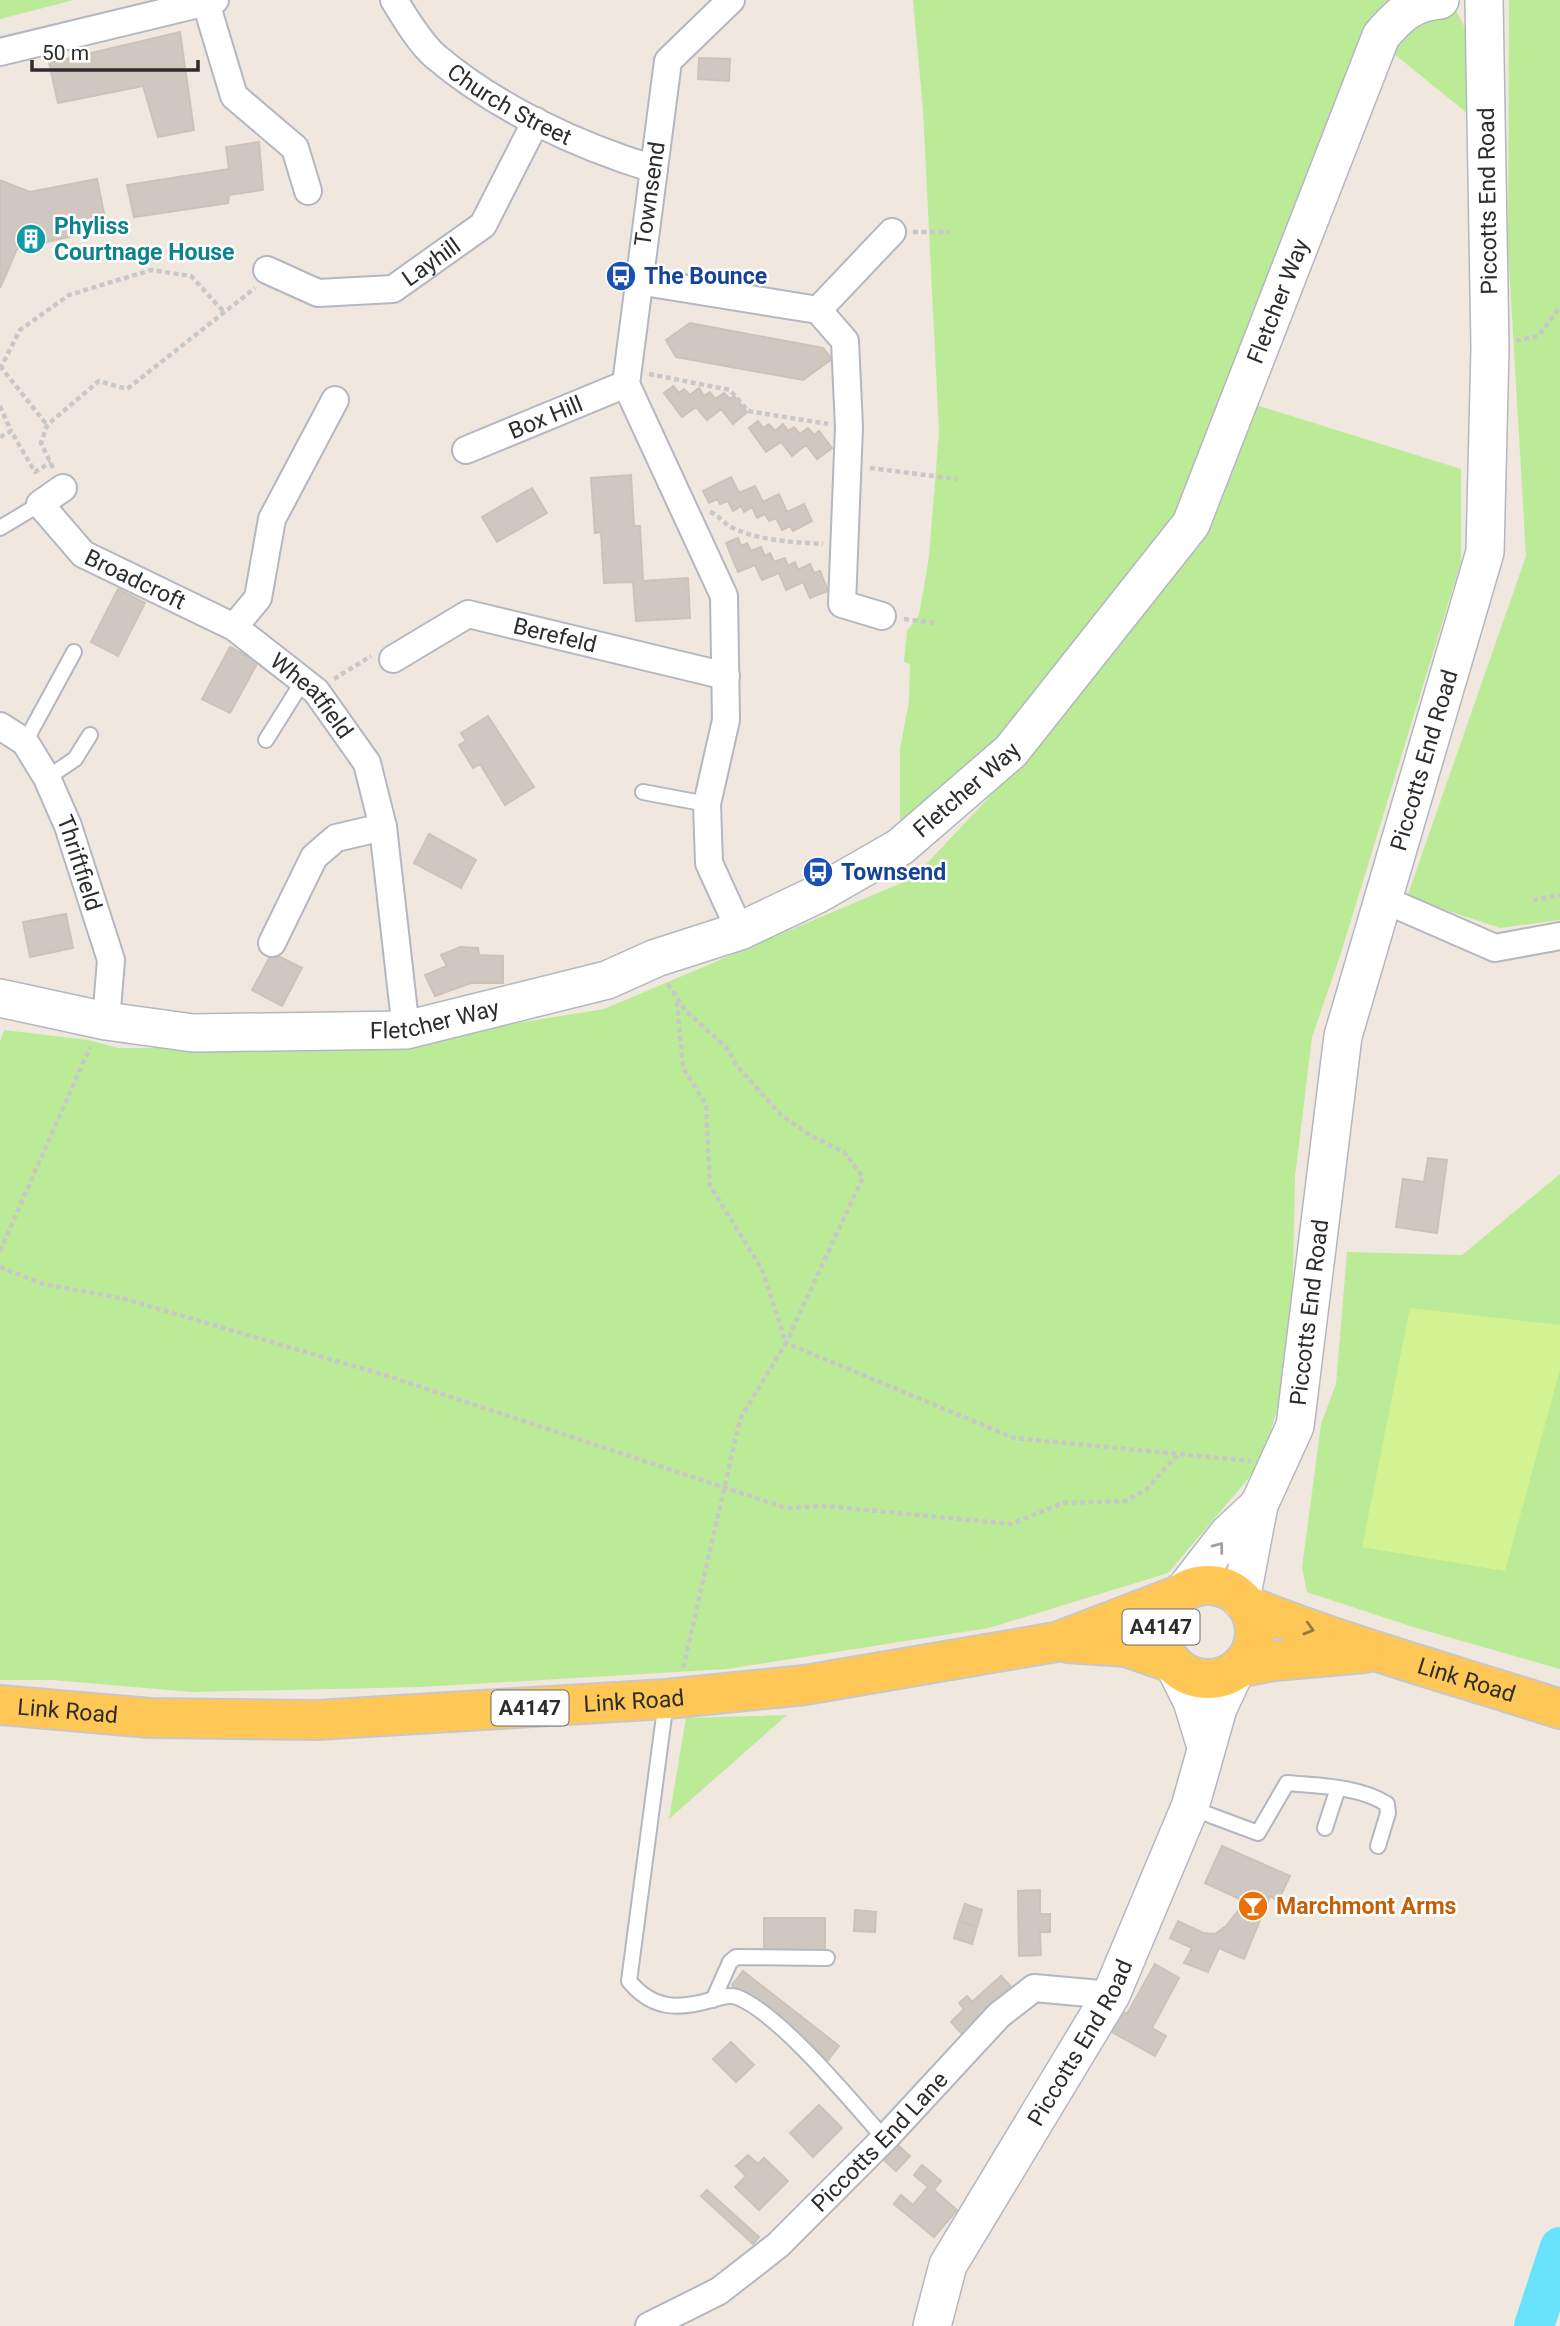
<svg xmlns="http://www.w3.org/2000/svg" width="1560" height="2326" font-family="Roboto,sans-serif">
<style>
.green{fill:#bceb97}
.pitch{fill:#d3f392}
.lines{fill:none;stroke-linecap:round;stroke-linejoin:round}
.river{stroke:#69e2fb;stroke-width:40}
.building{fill:#cfc8c0;stroke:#ccc3b8;stroke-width:2}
.lane-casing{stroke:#b3b7c2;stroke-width:18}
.street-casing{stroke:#b3b7c2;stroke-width:30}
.secondary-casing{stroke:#b3b7c2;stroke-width:40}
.primary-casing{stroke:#c8c8c8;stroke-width:42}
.path{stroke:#c8c8c8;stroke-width:4.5;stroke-dasharray:5 3.5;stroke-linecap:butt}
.lane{stroke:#fff;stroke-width:14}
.street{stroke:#fff;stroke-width:26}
.secondary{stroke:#fff;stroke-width:37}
.primary{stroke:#fec756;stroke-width:38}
.oneway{stroke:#a0a0a0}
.oneway2{stroke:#967a42}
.labels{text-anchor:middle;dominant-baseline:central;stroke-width:5;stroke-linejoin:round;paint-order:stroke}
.shield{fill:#fff;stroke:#6c6c6c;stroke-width:2}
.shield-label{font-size:21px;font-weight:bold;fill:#2d2d2d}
.street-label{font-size:23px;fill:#2d2d2d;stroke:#fff}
.culture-label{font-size:23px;font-weight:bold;fill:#0d838f;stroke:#fff;text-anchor:start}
.transit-label{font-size:23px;font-weight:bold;fill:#164399;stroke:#fff;text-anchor:start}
.food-label{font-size:23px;font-weight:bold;fill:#c56008;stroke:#fff;text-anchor:start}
</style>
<rect width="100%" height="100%" fill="#f0e7df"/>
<!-- green -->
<path class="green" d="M0 0H74L0 19Z
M913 0H1408L1191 524 900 847V749L909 701 910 664 904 662 907 631 919 615 929 557 939 432 923 110Z
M1509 0H1560V920L1500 928 1407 897 1526 556 1508 248Z
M1456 10 1471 40 1467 113 1388 49 1413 15Z
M1256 405 1461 469V562L1340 956 1312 1037 1295 1177 1291 1364 1264 1453 1248 1479 1168 1573 989 1628 727 1669 421 1687 192 1692 52 1680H0V1042L4 1030 88 1040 118 1048H363L604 1009 913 878 1033 751Z
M1560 1174V1669L1413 1627 1307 1592 1302 1568 1321 1424 1336 1384 1347 1252 1462 1255Z
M787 1715 669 1819 686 1718Z"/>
<!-- pitch -->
<path class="pitch" d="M1410 1308 1560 1325V1369L1505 1571 1362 1547Z"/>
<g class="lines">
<!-- river -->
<path class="river" d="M1534 2326 1560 2247"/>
</g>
<!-- building -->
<path class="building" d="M180 32 194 130 158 137 143 86 58 103 49 63Z
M699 58 730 59 729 81 698 79Z
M259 142 263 190 229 195 228 203 134 217 127 185 229 169 226 147Z
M97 179 107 228 17 249 0 288V180L30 192Z
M690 323 823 348 832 359 803 380 676 357 666 340Z
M673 386 679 393 684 389 690 395 699 388 704 396 710 392 715 399 724 393 730 399 734 396 747 412 733 424 721 409 707 420 696 407 682 417 664 393Z
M758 421 763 428 769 424 775 431 783 424 788 431 794 427 800 434 808 428 814 435 819 431 832 448 817 459 806 445 792 456 781 442 766 452 749 428Z
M631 475 634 526H640L643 581 688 578 690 618 636 621 633 582 604 583 601 532 595 533 591 478Z
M731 477 739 493 755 486 763 502 779 494 787 512 804 504 812 521 793 531 790 526 782 530 776 518 769 521 765 514 757 518 752 507 744 512 741 506 733 511 728 501 720 504 717 499 709 503 703 491Z
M532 488 547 513 497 542 482 517Z
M738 538 741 546 747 543 751 551 761 547 765 556 770 553 774 562 785 558 788 566 795 562 798 570 810 564 814 573 820 571 828 591 810 598 803 582 786 590 779 573 762 580 755 565 738 572 726 543Z
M118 589 145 603 118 656 91 642Z
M230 647 258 662 230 713 202 699Z
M488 716 534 787 505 805 480 764 473 768 459 745 466 741 461 733Z
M429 834 476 860 461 888 414 863Z
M66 914 73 948 30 957 23 922Z
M460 947 478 948 479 955 503 956V983H471L435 996 425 975 447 966 441 955Z
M272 953 302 968 282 1006 252 990Z
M1428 1158 1447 1160 1437 1233 1396 1227 1403 1179 1424 1182Z
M1222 1846 1290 1876 1278 1901 1270 1896 1244 1959 1219 1948 1208 1972 1184 1963 1192 1948 1170 1938 1178 1921 1203 1933 1215 1934 1226 1926 1237 1912 1244 1901 1205 1883Z
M1040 1890V1914H1050V1932H1040L1041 1955 1019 1956 1018 1891Z
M965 1904 982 1910 977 1927 959 1921Z
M855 1910 876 1912 875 1932 854 1931Z
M764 1918H825V1951L764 1950Z
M959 1921 977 1927 972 1944 954 1938Z
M1155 1964 1179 1978 1152 2028 1166 2036 1155 2056 1110 2031 1121 2011 1127 2014Z
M743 1971 839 2046 828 2060 732 1985Z
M1001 1976 1013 1989 963 2035 951 2022 964 2009 959 2003 967 1996 972 2002Z
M731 2042 754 2065 736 2082 713 2059Z
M819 2105 842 2128 813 2157 790 2133Z
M887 2135 910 2156 896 2171 873 2150Z
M748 2155 758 2164 764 2158 788 2181 759 2210 735 2187 746 2176 736 2166Z
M922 2165 941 2181 934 2190 957 2210 934 2237 894 2204 901 2195 913 2205 928 2187 914 2175Z
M707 2190 759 2237 753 2244 701 2196Z"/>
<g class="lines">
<!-- lane casing -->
<g class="lane-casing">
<path id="lane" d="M0 528 40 504
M266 740 303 681
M25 742 74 652
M47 778 75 759 90 735
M643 792 707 804
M666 1701 629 1981C652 2009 677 2010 711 2000 720 1998 727 1994 737 1997 780 2014 852 2102 884 2138
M1191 1808 1258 1833 1287 1783C1319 1786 1359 1786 1387 1804L1388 1813 1378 1846
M1325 1828 1338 1788
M713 2000 730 1962 736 1957 827 1958"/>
</g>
<!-- street casing -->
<g class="street-casing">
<g id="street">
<path id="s1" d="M394 0C405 18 420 43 435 56 496 108 578 146 654 169"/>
<path d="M731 0 668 61 626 384 724 596 726 720 707 804 709 863 740 931"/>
<path d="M206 3 234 96 295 148 308 191"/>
<path d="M0 52 215 0"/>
<path id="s2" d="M267 270 318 293 393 289 483 225 536 121"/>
<path d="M638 281 818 310 845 341 849 427 842 604 882 616"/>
<path d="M818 310 892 232"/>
<path id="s3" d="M335 400 272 519 258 598 234 627 316 691 367 763 383 827 406 1030"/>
<path id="s4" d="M466 450 626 384"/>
<path id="s5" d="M63 488 40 504 83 554 234 627"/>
<path id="s6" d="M393 659 468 614 726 676"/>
<path id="s7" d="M0 726 25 742 47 778 68 826 111 960 106 1021"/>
<path d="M1385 900 1495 948 1560 936"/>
<path d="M272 943 314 857 336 838 383 827"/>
<path id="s8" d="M649 2326 719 2291 778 2245 888 2135 999 2015 1034 1988 1111 1995"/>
</g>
</g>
<!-- secondary casing -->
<g class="secondary-casing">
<g id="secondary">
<path id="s9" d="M0 998 106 1021 193 1033 406 1030 607 980 656 958 740 931 818 894 900 847 1011 751 1191 524 1381 36C1398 16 1412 2 1440 0"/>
<path d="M1183 1592 1228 1534 1259 1505"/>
<path id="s10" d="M1241 1600 1259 1505 1295 1426 1343 1036 1485 552 1490 348 1484 0"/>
<path d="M1174 1665 1192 1701 1206 1747"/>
<path id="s11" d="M932 2326 948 2265 1111 1995 1190 1807 1218 1708 1236 1670"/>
</g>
</g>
<!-- primary casing -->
<g class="primary-casing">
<g id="primary">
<circle cx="1208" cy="1632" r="47"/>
<path id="s12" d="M1246 1605C1348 1646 1455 1675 1560 1709"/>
<path d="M1068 1643 1126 1647 1172 1663"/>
<path d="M1238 1668 1274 1661 1365 1653"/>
<path id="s13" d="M0 1705 150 1718 317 1720 666 1699 805 1685 1056 1642 1179 1595"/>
</g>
</g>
<!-- path -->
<path class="path" d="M913 232H950
M1516 341 1538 336 1560 307
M0 366 47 425
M0 369 20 330 69 295 151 270 191 276 225 313
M649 374 730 390 748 411 828 424
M0 406 11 431
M0 437 11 431 35 472 51 462
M53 468 41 443 47 425 99 381 127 389 255 288
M870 468 957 479
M710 512C719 515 724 524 733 528 760 541 794 542 823 544
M904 619 935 623
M334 679 371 656
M1533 900 1560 895
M668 984 686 1011 727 1048 737 1066 780 1114 811 1136 844 1152 863 1177 786 1343 1014 1438 1251 1461
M677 1002 683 1068 706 1105 710 1186 762 1269 786 1343 740 1419 683 1669
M0 1251 90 1047
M0 1267 43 1284 121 1298 388 1376 786 1508 825 1506 1011 1524 1063 1503 1125 1501 1146 1490 1178 1454"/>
<!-- lane -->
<use href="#lane" class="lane"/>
<!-- street -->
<use href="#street" class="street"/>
<!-- secondary -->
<use href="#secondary" class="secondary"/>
<!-- primary -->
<use href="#primary" class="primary"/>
</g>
<!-- one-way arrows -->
<defs><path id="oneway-chevron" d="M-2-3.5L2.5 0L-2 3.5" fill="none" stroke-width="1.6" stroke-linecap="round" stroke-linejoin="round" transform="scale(1.75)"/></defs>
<use class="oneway" href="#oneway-chevron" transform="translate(1219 1547) rotate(-53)"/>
<use class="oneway2" href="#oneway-chevron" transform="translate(1309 1629) rotate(16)"/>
<!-- icons -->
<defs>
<g id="building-disc" transform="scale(1.575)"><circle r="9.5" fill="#0f9aa8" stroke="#fff"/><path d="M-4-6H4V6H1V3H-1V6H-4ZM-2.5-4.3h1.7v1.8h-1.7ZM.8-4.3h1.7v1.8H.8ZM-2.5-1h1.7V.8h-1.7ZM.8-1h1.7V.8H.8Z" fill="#fff"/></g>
<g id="bus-disc" transform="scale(1.575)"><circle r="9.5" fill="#1a4fb4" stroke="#fff"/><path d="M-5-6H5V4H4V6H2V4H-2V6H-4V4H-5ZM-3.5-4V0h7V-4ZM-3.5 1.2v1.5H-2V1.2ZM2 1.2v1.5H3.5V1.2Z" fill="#fff"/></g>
<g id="bar-disc" transform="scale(1.575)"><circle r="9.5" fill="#e8710a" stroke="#fff"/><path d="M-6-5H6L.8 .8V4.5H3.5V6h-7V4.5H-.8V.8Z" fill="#fff"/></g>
</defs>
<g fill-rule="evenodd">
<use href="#building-disc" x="31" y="239"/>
<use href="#bus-disc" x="621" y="276"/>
<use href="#bus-disc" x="818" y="872"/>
<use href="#bar-disc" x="1253" y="1906"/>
</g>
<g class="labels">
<!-- shield labels -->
<g class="shield">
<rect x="1122.5" y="1609.5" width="77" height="35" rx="5"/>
<rect x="491.5" y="1690.5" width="77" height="35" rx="5"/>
</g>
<g class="shield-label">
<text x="1161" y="1627">A4147</text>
<text x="530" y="1708">A4147</text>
</g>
<!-- street labels -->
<g class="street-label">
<text stroke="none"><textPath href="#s1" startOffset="159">Church Street</textPath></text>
<text transform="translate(650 194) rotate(-82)">Townsend</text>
<text transform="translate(1488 201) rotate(-91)">Piccotts End Road</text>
<text stroke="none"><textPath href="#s2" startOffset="178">Layhill</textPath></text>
<text stroke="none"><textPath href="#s9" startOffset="1615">Fletcher Way</textPath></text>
<text stroke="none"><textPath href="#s4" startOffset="86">Box Hill</textPath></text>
<text stroke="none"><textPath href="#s5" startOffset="152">Broadcroft</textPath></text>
<text stroke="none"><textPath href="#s6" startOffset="177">Berefeld</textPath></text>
<text stroke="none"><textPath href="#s3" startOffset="357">Wheatfield</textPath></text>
<text stroke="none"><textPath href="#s10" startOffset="864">Piccotts End Road</textPath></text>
<text stroke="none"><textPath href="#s9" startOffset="1027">Fletcher Way</textPath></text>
<text stroke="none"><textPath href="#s7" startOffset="163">Thriftfield</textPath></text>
<text stroke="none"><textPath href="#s9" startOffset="439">Fletcher Way</textPath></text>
<text stroke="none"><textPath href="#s10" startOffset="298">Piccotts End Road</textPath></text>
<text stroke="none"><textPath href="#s12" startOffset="233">Link Road</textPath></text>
<text stroke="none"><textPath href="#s13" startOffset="635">Link Road</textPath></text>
<text stroke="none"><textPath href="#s13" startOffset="68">Link Road</textPath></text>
<text stroke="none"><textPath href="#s11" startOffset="322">Piccotts End Road</textPath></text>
<text stroke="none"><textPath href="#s8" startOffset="298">Piccotts End Lane</textPath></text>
</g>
<!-- culture labels -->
<g class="culture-label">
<text x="54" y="226">Phyliss<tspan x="54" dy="26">Courtnage House</tspan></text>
</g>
<!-- transit labels -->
<g class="transit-label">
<text x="644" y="276">The Bounce</text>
<text x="841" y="872">Townsend</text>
</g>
<!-- food labels -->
<g class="food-label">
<text x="1276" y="1906">Marchmont Arms</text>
</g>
</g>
<!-- scale -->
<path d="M32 60v10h166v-10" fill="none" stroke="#2d2d2d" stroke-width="3.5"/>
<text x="42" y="60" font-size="21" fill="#2d2d2d" stroke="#ffffff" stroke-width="5" paint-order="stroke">50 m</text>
</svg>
